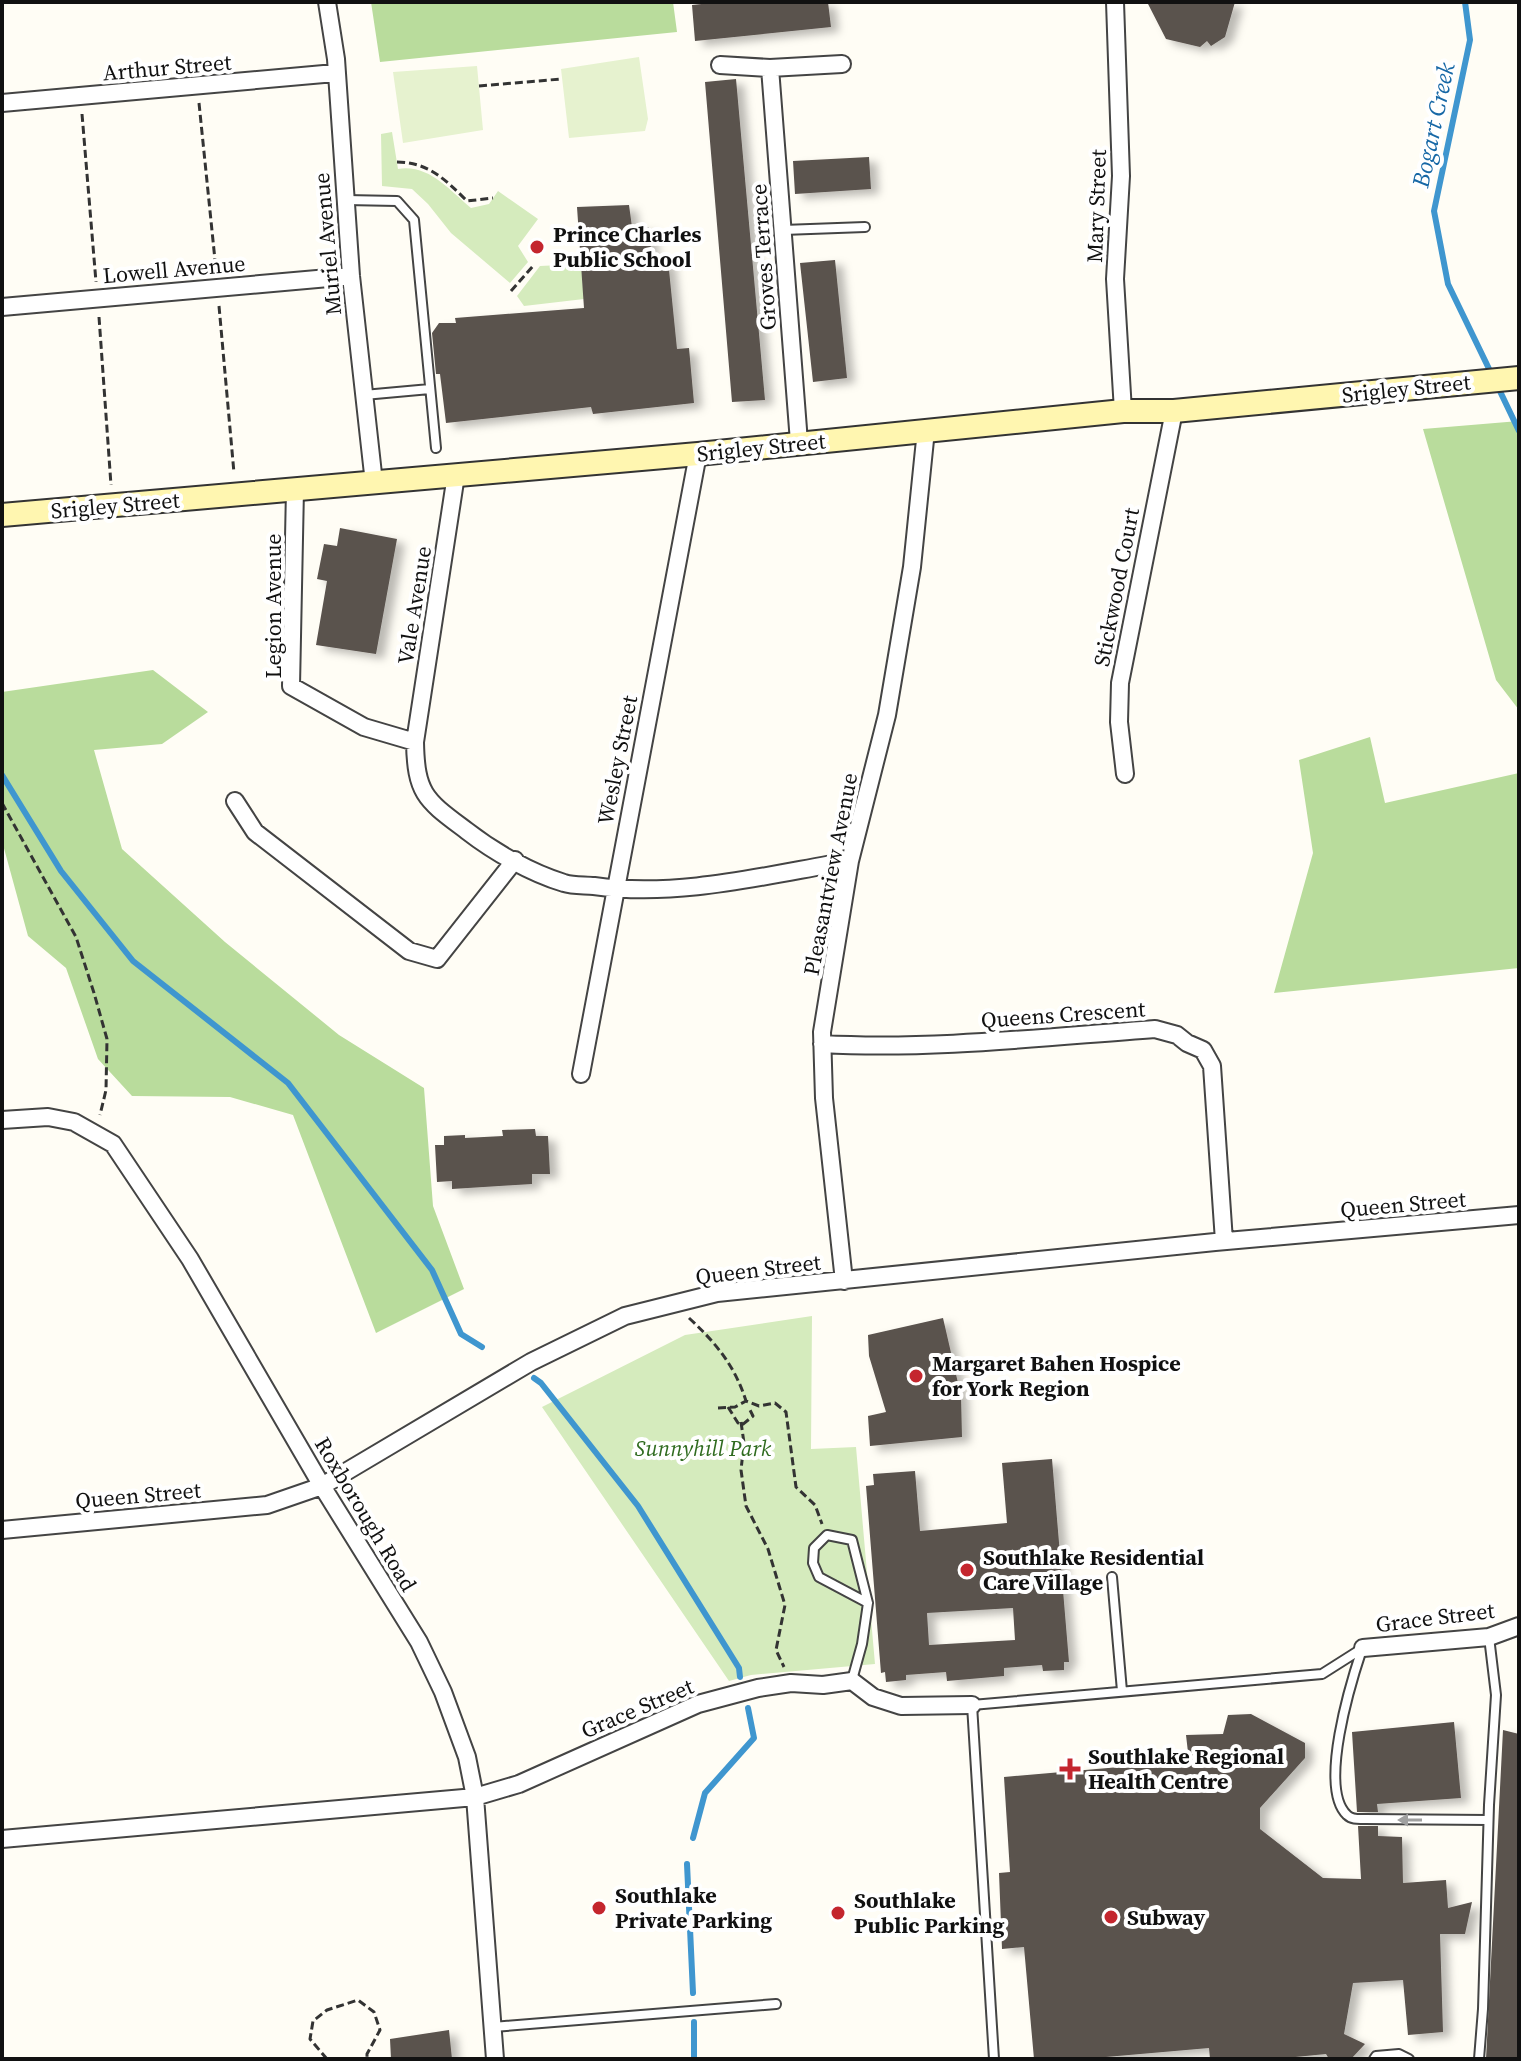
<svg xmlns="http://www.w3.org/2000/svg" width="1521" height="2061" font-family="'Source Serif 4',serif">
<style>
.green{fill:#d5ebbd}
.forest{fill:#b9dc9c}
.pitch{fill:#e6f2cf}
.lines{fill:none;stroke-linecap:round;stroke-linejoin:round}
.stream{stroke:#3f96cf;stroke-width:6}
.building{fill:#5a524d;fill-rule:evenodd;filter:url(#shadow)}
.lane-casing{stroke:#444;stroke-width:12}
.street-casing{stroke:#444;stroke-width:20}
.secondary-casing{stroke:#333;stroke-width:26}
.path{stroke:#333;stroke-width:3;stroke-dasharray:8 4;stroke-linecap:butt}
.lane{stroke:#fff;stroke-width:8}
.street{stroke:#fff;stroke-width:16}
.secondary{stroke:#fff6b0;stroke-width:22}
.oneway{fill:#a0a0a0}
.poi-dot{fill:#c4262e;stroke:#fff;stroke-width:3}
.labels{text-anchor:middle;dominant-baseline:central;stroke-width:8;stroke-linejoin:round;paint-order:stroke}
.street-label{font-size:22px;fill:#111;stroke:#fff}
.poi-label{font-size:22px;font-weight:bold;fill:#111;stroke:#fff;text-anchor:start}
.park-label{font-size:22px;font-style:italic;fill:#2f6b1f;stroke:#fff}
.water-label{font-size:24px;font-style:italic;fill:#1768a6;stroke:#fff}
</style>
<defs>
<filter id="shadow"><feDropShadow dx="8" dy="5" stdDeviation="4" flood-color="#0004"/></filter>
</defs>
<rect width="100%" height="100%" fill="#fffdf5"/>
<!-- green -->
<path class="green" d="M392 132 398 169C429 164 449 190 471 208L489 204 498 191 538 219 518 246 528 262 510 283 451 233 428 204 412 189 382 186 381 134Z
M581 264 584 299 524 306 517 296 540 266Z
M812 1316 811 1449 856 1447 875 1664 751 1675 729 1681 542 1407 685 1335Z"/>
<!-- forest -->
<path class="forest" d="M371 2H673L677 32 380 62Z
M1519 421V710L1496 680 1423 429Z
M153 670 208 712 162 744 94 750 122 849 225 942 339 1035 424 1088 433 1206 464 1289 376 1333 293 1115 230 1097 132 1096 98 1059 66 968 28 936 2 841V692Z
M1370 737 1385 803 1519 773V968L1274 993 1313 853 1299 760Z"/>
<!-- pitch -->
<path class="pitch" d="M639 57 648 119 645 131 569 138 561 69Z
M477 66 483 130 403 143 393 72Z"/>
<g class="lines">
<!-- stream -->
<path class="stream" d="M1465 2 1470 40 1434 211 1448 284 1492 375
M1497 385 1519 431
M2 775 61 871 133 961 288 1083 432 1270 461 1334 482 1347
M534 1378 541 1383 638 1506 739 1668 740 1677
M693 1838 705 1793 754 1738 748 1708
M687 1864 693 1993
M694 2059V2022"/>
</g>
<!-- building -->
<path class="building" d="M720 2H828L831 27 695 41 692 5Z
M1147 2H1235L1225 37 1211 46 1207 41 1200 47 1166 39Z
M736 79 765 400 732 402 705 82Z
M869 157 871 189 795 194 793 161Z
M629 205 632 227H649L652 261 668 260 677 349 689 348 694 403 593 414 591 407 446 423 440 374H436L432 333 439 323H456L455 318 584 308 577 207Z
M835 260 847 378 813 382 800 263Z
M340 528 397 539 376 654 316 645 327 581 317 579 324 544 337 546Z
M535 1129 536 1136H548L550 1174H532V1184L452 1189V1181L437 1182 435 1145H444V1136L465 1135V1138L503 1136 502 1130Z
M943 1318 961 1396 962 1437 870 1446 868 1416 886 1412 869 1356 868 1335Z
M1052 1459 1069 1662H1064V1670L1043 1671 1042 1665 1004 1668V1676L947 1681 946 1672 906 1675V1680L886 1682 885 1672 881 1673 866 1486 874 1485 873 1474 915 1471 920 1531 1007 1523 1002 1463ZM1013 1608 1015 1640 929 1645 927 1613Z
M1251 1714 1305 1743V1758L1260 1808V1829L1323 1878 1361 1879 1358 1826H1378V1836L1402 1837 1403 1883 1446 1880 1448 1908 1472 1902 1465 1934H1440L1443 2032 1408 2035 1403 1980 1353 1983 1344 2034 1365 2044 1351 2059H1329L1326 2054 1275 2059H1210L1209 2048 1083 2059H1034L1024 1947 1002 1949 999 1873 1010 1872 1004 1777 1189 1761 1186 1735 1223 1734 1228 1715Z
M1454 1722 1461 1798 1377 1804 1378 1812H1357L1352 1732Z
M1503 1730 1519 1734V2059H1486Z
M449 2030 452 2059H391L390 2039Z"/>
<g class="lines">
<!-- lane casing -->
<g class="lane-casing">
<path id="lane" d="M346 200 397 201 414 220 436 448
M783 230 865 227
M364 395 430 389
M1112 1577 1122 1691
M1362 1649C1351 1682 1318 1788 1347 1815 1352 1820 1359 1819 1365 1819L1488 1820
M852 1680 862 1644 868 1603 852 1540 827 1535 814 1548 813 1563 819 1577 868 1603
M493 2027 776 2004
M994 2059 972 1705 1322 1674 1363 1648
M1374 2059 1376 2056 1399 2054 1409 2059
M1479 2059 1483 2009 1489 1805 1496 1695 1489 1637"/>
</g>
<!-- street casing -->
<g class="street-casing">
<path id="street" d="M327 2 336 59 351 276 374 483
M1115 2 1121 176 1115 279 1123 411
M720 65 770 68 842 64
M770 68 799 442
M2 103 335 73
M2 307 351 276
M456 475 415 742C416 795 426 800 467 831 494 852 531 873 564 883 573 886 585 885 594 886 679 898 766 875 850 861
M295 489 291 686 364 727 415 742
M1125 774 1119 722 1120 683 1174 411
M235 801 255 832 409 951 437 959 515 860
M822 1044C932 1050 1044 1037 1155 1029L1177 1035 1187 1043 1203 1050 1212 1066 1224 1241
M581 1074 698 454
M2 1120 48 1117 74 1122 113 1144 190 1259 322 1486 419 1642 443 1692 467 1757 475 1797 495 2059
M844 1281 824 1098 822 1032 850 861 887 715 912 567 926 430
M2 1530 267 1505 322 1486 531 1362 625 1316 717 1293 1215 1242 1519 1215
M1363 1648 1489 1637 1519 1626
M2 1839 475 1797 519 1784 698 1704 758 1688 791 1683 823 1685 852 1681 873 1697 901 1706 972 1705"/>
</g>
<!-- secondary casing -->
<g class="secondary-casing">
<path id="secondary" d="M2 515 698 454 1123 411H1174L1519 378"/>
</g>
<!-- path -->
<path class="path" d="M479 86 561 79
M199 103 216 270
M82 114 96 282
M397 162C428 162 446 180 467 201L493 198
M511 291 533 266
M219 306 234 473
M99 317 111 485
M2 803 76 937 94 993 107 1039 106 1090 100 1115
M689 1318C716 1343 735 1366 746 1401L759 1406 775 1403 786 1412 796 1487 815 1505 822 1524
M728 1407 738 1423 742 1425 753 1416 750 1410
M718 1408 735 1407 746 1401
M741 1422 744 1443 741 1470 746 1506 768 1549 785 1605 776 1650 784 1667
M327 2059 310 2039 313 2021 327 2010 358 2000 374 2012 380 2030 367 2054V2059"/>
<!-- lane -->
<use href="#lane" class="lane"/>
<!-- street -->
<use href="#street" class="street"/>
<!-- secondary -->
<use href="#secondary" class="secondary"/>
</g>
<!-- one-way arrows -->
<defs><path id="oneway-solid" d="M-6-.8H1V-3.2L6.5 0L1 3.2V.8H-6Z" transform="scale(2)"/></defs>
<use class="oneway" href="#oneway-solid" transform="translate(1410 1820) rotate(180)"/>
<!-- markers -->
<g class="poi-dot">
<circle cx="537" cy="247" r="8"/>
<circle cx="916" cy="1376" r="8"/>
<circle cx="967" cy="1570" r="8"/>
<path d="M1066 1757h8v8h8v8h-8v8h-8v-8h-8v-8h8z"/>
<circle cx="599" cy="1908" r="8"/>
<circle cx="838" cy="1913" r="8"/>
<circle cx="1111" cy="1917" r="8"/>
</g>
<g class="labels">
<!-- street labels -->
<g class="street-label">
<text transform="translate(167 67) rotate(-5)">Arthur Street</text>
<text transform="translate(1096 206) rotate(-88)">Mary Street</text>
<text transform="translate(327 244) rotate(-95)">Muriel Avenue</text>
<text transform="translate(763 257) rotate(-94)">Groves Terrace</text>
<text transform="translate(174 269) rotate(-5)">Lowell Avenue</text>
<text transform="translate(1406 388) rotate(-6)">Srigley Street</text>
<text transform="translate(761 447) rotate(-6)">Srigley Street</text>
<text transform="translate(115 505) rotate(-5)">Srigley Street</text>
<text transform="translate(1116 587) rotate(-79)">Stickwood Court</text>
<text transform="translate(414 605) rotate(-81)">Vale Avenue</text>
<text transform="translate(273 606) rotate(-90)">Legion Avenue</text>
<text transform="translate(617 760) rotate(-79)">Wesley Street</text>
<text transform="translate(830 874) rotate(-79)">Pleasantview Avenue</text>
<text transform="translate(1063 1014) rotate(-4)">Queens Crescent</text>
<text transform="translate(1403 1204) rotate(-5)">Queen Street</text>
<text transform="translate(758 1269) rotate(-7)">Queen Street</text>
<text transform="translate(138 1495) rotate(-5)">Queen Street</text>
<text transform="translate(366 1514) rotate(59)">Roxborough Road</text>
<text transform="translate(1435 1617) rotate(-7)">Grace Street</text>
<text transform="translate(637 1708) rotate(-23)">Grace Street</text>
</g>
<!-- poi labels -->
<g class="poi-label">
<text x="553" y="234">Prince Charles<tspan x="553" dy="25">Public School</tspan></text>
<text x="932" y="1363">Margaret Bahen Hospice<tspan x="932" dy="25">for York Region</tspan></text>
<text x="983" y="1557">Southlake Residential<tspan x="983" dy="25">Care Village</tspan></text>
<text x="1088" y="1756">Southlake Regional<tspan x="1088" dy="25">Health Centre</tspan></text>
<text x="615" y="1895">Southlake<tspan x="615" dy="25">Private Parking</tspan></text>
<text x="854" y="1900">Southlake<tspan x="854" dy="25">Public Parking</tspan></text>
<text x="1127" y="1917">Subway</text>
</g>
<!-- park labels -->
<g class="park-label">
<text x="703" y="1448">Sunnyhill Park</text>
</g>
<!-- water labels -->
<g class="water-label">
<text transform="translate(1433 125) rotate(-78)">Bogart Creek</text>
</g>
</g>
<!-- border -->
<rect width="1521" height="2061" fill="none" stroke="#111111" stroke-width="8"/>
</svg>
